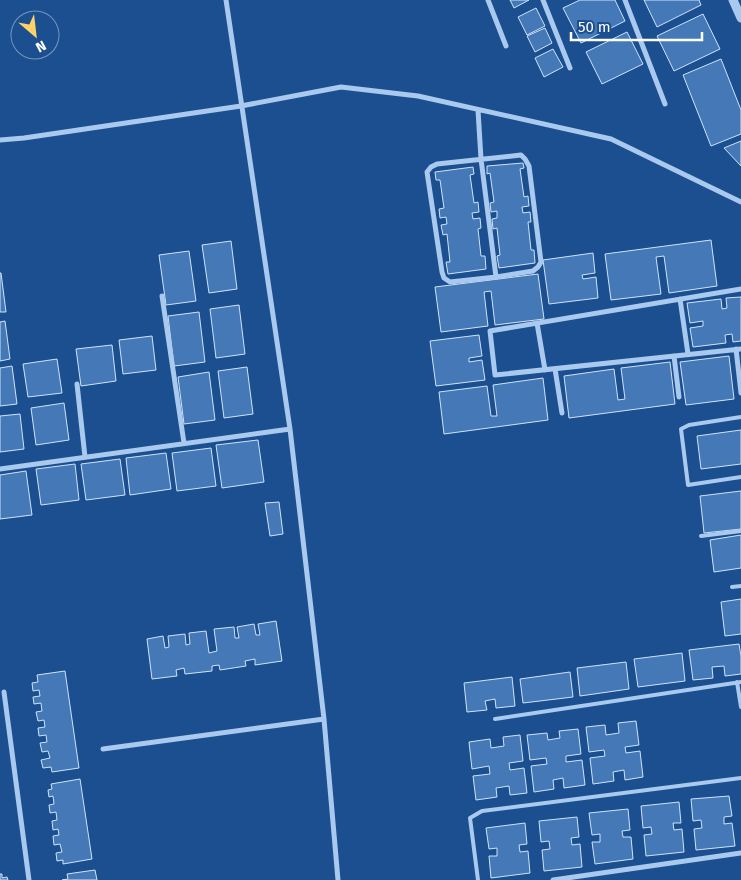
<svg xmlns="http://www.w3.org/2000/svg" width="741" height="880" font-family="'Fira Sans',sans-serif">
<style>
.building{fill:#4478b7;stroke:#cfe3fa}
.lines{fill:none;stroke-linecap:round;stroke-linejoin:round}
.service{stroke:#a9c9ee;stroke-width:4}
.minor{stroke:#a9c9ee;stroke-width:5}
.tertiary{stroke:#a9c9ee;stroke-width:9}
</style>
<rect width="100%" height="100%" fill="#1b4f8f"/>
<!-- building -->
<path class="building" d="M510 0H529L514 8Z
M580 0H615L625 21 581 43 563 8Z
M644 0H699L701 5 657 27Z
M536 8 545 26 527 35 518 17Z
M703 14 720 49 674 71 657 36Z
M545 28 552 43 535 52 527 36Z
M627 32 643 64 602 84 586 52Z
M553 49 563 67 544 77 535 58Z
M721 59 741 110V134L711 146 683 75Z
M741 141V166L724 148Z
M523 163 524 168 520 169 524 197 528 196 529 206 522 207 523 213 530 212 531 222H528L531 250H534L535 263 499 268 497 256 500 255 497 228 493 229 492 219 497 218V211L491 212 490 203 494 202 490 173 487 174V166Z
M473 167 474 174 470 175 474 203 478 202 479 212 472 213 473 219 480 218 481 228 478 229 481 256H485L486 269 448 274 446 262H450L447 234 443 235 441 225 447 224 446 217 440 218 439 209 444 208 440 180H436L435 172Z
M711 240 717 286 669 293 664 256 656 257 661 294 611 300 605 254Z
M231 241 237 289 209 293 202 245Z
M189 251 196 301 166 305 159 255Z
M593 253 595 273 582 275 583 279 596 277 598 298 549 304 543 260Z
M0 273H1L6 312H0Z
M538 274 544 319 495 325 491 291 484 292 488 326 441 332 435 287Z
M741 297V341L733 342 732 334 725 335 726 343 693 347 690 328 703 326V321L690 323 687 303 721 299 722 309 727 308 726 298Z
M239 305 245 354 216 358 210 309Z
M199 312 205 362 174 366 168 316Z
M5 321 10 359 0 361V322Z
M479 335 482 356 469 358V362L482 360 485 380 436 386 430 341Z
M152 336 156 370 123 374 119 340Z
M112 345 116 381 81 386 76 349Z
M729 356 734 399 686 405 680 362Z
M57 359 62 393 28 397 23 364Z
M670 362 675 404 569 418 564 376 614 369 618 400 625 399 621 368Z
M12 366 17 404 0 406V368Z
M247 367 253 414 224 418 218 371Z
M209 372 215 420 184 424 178 377Z
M543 378 548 420 444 434 439 392 487 386 491 416H497L493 385Z
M64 403 69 440 36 445 31 408Z
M20 414 24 449 0 452V416Z
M741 430V464L701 469 697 436Z
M258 440 264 482 222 488 216 445Z
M211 448 216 486 177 491 172 453Z
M166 453 171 489 130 495 126 458Z
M120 459 125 495 86 500 81 464Z
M75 464 79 500 41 505 36 469Z
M26 471 32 515 0 519V475Z
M741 491V529L704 533 700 496Z
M279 502 283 534 270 536 265 503Z
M741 535V568L714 572 710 540Z
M741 599V634L725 636 721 602Z
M276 621 282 661 255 665V659L245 661 246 666 220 670 219 665 212 666V671L185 674 184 668 176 670 177 676 152 679 147 639 163 636 165 648 169 647 168 636 185 634 186 645 190 644 189 633 206 631 209 653 217 651 214 629 234 627 235 638H239L237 627 254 624 256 635H260L258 624Z
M739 644 741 656V674L725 676 724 666 712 667 713 678 693 680 689 650Z
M682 653 685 681 638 687 634 659Z
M626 662 629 689 580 696 577 668Z
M65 671 79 768 52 772 51 767 43 768 41 760 50 758 48 751 42 752 40 743 47 742 46 735 39 736 38 728 45 727 44 720 38 721 36 712 42 711 41 703 34 704 33 697 40 696 39 690 33 691 32 683 38 682 37 675Z
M570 672 573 697 523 703 520 679Z
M512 677 515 706 496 708 495 699 485 701 487 710 467 712 464 683Z
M636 721 639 745 625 747 626 753 640 751 643 777 625 780 624 770 613 772 614 781 593 784 590 758 605 756 604 750 589 752 586 727 605 725 606 735 619 733 618 723Z
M578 729 581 754 566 756V762L582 760 585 785 564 788 563 778 553 780 554 789 534 792 531 766 547 764 546 758 530 760 527 735 547 733 548 740 560 738 559 731Z
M520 735 523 761 509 763 510 770 524 768 527 793 510 795 509 786 496 788 497 797 476 800 473 776 490 774 489 766 472 769 469 742 490 739 491 748 504 746 503 737Z
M80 779 92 859 63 864V860L57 861 56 853 62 852 60 844 54 845 53 836 59 835 58 829 53 830 52 821 57 820 56 812 50 813 49 805 54 804 53 796 49 797 48 790 52 789 51 784Z
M729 796 732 816 724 817V824L732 823 735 846 696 850 694 829 702 828 701 820 693 821 691 799Z
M679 802 681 823H673L674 830 682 829 684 852 646 856 644 835 652 834 651 827 643 828 641 806Z
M628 809 630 830 622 831 623 837H631L633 859 595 864 592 842H600V834L592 835 589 813Z
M577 817 579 837 571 838 572 845 580 844 582 867 544 871 542 850 550 849 549 841 541 842 539 821Z
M525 823 527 844 519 845 520 852 528 851 530 873 491 878 489 856H497V848L489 849 486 828Z
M95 870 97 880H62L68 879 67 874Z
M0 874H2V878L7 877 8 880H0Z"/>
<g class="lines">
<!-- service -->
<path class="service" d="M741 417 689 425 681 429 688 485 741 477
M701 536 741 531
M732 587 741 586
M737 682 741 707
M495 719 741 682
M478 880 470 818 482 811 741 778"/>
<!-- minor -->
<path class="minor" d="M226 0 290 429 324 719 338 880
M488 0 506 46
M543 0 570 68
M625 0 665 104
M478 110 481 159 496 277
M0 140 24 138 241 106 341 87 418 96 611 139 741 202
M521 155 525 159 529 166 541 262 538 267 533 271 496 277 450 282 444 278 442 272 427 172 431 167 437 164Z
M741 289 490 331 495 375 741 349
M162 296 184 443
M680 299 688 354
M537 323 545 370
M736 349 741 393
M674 356 679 397
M555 369 562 413
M77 384 85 457
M0 469 290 429
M4 692 29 880
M103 749 324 719
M553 880 741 853"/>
<!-- tertiary -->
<path class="tertiary" d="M733 0 741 18"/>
</g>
<!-- north arrow -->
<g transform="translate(35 35) rotate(152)"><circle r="24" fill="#1b4f8f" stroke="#7695bc"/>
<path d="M0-4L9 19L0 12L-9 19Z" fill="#ffd166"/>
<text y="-8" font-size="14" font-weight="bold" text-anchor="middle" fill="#ffffff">N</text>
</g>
<!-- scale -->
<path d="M571 32v8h131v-8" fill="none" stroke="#ffffff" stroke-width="2.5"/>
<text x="578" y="32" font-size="15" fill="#ffffff" stroke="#1b4f8f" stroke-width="4" paint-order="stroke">50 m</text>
</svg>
